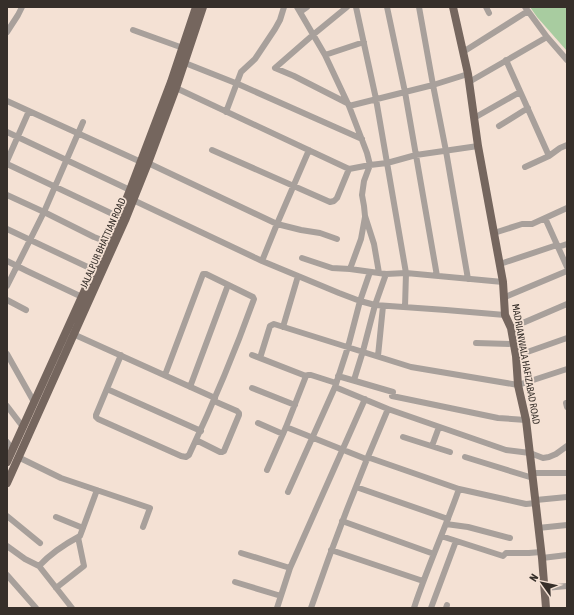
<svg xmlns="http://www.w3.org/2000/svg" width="574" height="615" font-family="'Asap Condensed',sans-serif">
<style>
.green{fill:#a8cca0}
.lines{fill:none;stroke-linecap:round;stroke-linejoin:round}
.minor{stroke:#a8a09b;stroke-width:6}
.major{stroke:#75665e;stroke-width:8}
.labels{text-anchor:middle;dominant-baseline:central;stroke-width:3.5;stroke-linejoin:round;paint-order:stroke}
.street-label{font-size:10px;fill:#362f2a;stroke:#f4e1d4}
</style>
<rect width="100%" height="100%" fill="#f4e1d4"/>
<!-- green -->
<path class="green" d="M530 7H567V51L537 17Z"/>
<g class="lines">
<!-- minor -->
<path class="minor" d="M297 7 325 55 349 106 367 153 370 165 364 181 362 195 364 206 365 216 374 244 379 273
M347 7 314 34 275 68 294 76 347 103
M356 7 376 99 406 273 405 307
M387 7 405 92 437 276
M419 7 433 85 446 151 468 279
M486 7 489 13
M525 7 547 37 567 60
M300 12 307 7
M133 30 183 48
M7 32 18 15 22 7
M463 52 528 11
M325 55 364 42
M506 60 549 156
M185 63 238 84 362 139
M469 82 547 37
M176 88 349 169 370 165 387 163 416 155 478 146
M7 101 141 162
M349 106 433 85 468 74
M226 112 241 72 255 59 275 29 280 20 284 7
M474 118 520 92
M499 126 528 108
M7 132 130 190
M212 150 330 202 334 201 337 198 349 169
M7 161 29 111
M148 163 277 224 301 230 320 233 337 239
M7 164 119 217
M525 167 549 156 560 148 567 145
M7 195 44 212 94 237 107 242
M133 200 262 261 339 293 360 301 375 305 446 310 505 315
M545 218 567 267
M7 229 94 270
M494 233 522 224H532L567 208
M558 247 567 244
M302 258 332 268 350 269 379 273 386 274 406 273 503 282
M7 261 27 271 82 297
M262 261 277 224 309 150
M500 264 557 245
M350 269 361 239 365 217
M7 286 44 212 83 122
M505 297 567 271
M7 300 26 310
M283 327 298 276
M511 328 567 304
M73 334 215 398
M476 343 514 344
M7 354 34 402
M121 355 96 415V417L98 419 181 456 186 457 189 455C213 404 235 352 254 299L253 297 206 274H203L165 375
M252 355 306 376
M378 356 383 306
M516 356 567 338
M260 358 270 326 274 324 411 367 518 385 567 369
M338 376 393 392 392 396 498 418 526 420
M354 380 363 351 375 305 386 274
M190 387 228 285
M335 387 388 409 506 450 530 453 543 458 549 457 556 454 567 446
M252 388 295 405
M107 389 201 431
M566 403 567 407
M7 406 23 427
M258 423 283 434
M286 427 366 459 370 458 459 489 526 504 536 503
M403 437 450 452
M196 440 220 452H222L224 451 239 415V413L237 411 214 401
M7 442 13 450
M432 446 439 427
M18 457 61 478 150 508 143 527
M465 457 533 478
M267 470 286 427 306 376 308 375H311L336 383
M532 473H567
M356 487 448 519
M288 492 335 387 348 347 360 301 370 272
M536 500 567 497
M7 516 40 543
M56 517 83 528
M342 521 434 554
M446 524 468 527 510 538
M538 528 567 525
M441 536 503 556 506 553H529L541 552
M7 546 25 559 39 566 72 608
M331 550 423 581
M241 553 290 568
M542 558 567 555
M39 566C51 553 65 544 80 536L97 490
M7 575 36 608
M235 582 281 596
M56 588 84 566 78 537
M545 588 567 586
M277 608 290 568 365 399
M311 608C334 541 360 474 388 409
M414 608C427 568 445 529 459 489
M431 608 456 541
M446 608 447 605"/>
<!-- major -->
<path class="major" d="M453 7 468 74 478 146 503 282 505 315 511 328 516 356 518 385 526 420 542 558 546 608
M7 462 94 270 116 225 130 190 171 82 196 7
M7 483 126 218 148 163 176 88 203 7"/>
</g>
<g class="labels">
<!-- street labels -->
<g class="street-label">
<text transform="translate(103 243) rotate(-66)">JALALPUR BHATTIAN ROAD</text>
<text transform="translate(526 364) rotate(80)">MADRIANWALA HAFIZABAD ROAD</text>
</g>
</g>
<!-- border -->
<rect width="574" height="615" fill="none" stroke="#362f2a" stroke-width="16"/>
<!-- north arrow -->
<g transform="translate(542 583) rotate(303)" stroke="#f4e1d4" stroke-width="3" paint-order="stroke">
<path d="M0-3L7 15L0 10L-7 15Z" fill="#362f2a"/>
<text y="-6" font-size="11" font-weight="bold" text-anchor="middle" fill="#362f2a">N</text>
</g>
</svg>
